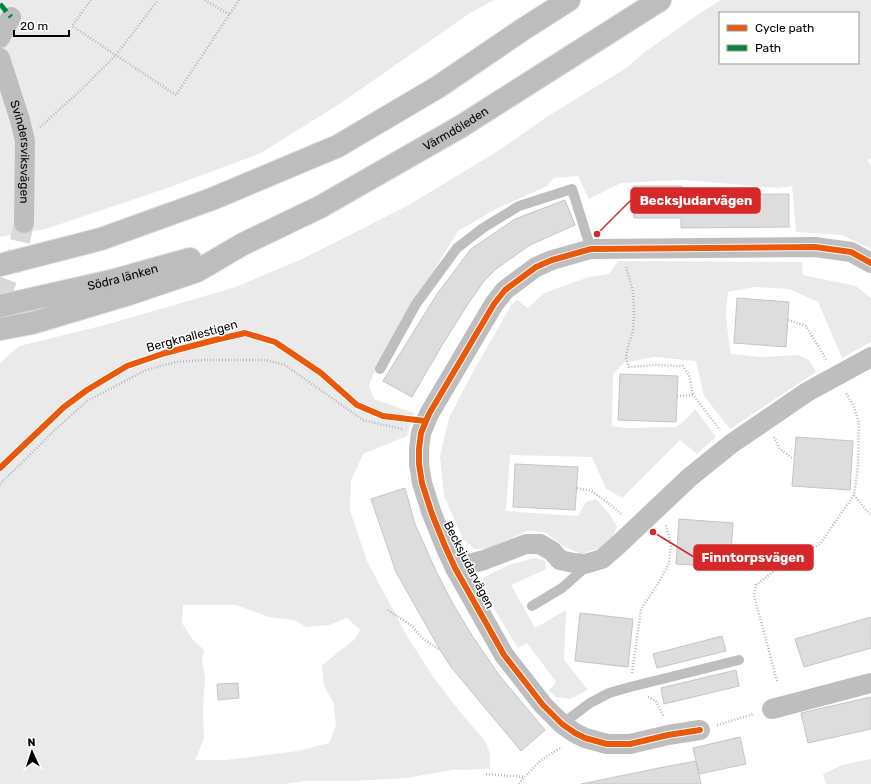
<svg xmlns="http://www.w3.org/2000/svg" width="871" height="784" font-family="Rubik,sans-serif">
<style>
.green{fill:#eaeaea;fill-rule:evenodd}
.building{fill:#ddd;stroke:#c5c5c5}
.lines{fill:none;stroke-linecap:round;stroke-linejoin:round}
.minor-tunnel{stroke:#d9d9d9;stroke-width:20;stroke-dasharray:20 10;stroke-linecap:butt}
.motorway-casing{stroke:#dbdbdb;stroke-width:24}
.path{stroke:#b8b8b8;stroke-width:2.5;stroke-dasharray:1 2;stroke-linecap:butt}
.service{stroke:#bebebe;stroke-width:10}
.minor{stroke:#bebebe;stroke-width:20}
.motorway{stroke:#bdbdbd;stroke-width:22}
.quiet{stroke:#00873e;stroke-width:5;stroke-dasharray:10 5;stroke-linecap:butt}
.cycleway-casing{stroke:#fff;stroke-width:8}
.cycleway{stroke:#e8590c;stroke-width:6}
.labels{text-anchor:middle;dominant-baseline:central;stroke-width:3;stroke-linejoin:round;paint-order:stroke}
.street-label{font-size:12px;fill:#000;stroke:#fff}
.leader{fill:none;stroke:#d62828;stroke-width:1.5}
.callout-dot{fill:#d62828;stroke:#fff;stroke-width:1.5}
.callout{fill:#d62828;stroke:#d62828;stroke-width:1.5}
.callout-label{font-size:13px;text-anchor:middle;font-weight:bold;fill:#fff}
</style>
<rect width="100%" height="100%" fill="#fff"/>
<!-- green -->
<path class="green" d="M0 0H494L470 13 341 103 261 153 173 186 46 229 0 237Z
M721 0H871V159L868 160 871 166V249L842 235 796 232 792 186 778 188 683 180 621 183 589 199 578 176 554 178 547 186 494 210 458 231 382 356 369 385 374 399 414 413 407 436 363 454 351 481 350 511 367 561 407 636 434 678 461 713 486 742 490 754V769L453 770 406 778 353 781H305L284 784H0V363L19 346 105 325 236 287 302 259 407 206 498 151 548 116 628 67 642 54 700 13ZM720 13H858V63H720ZM183 605H236L269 617 293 620 307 627 329 625 347 618 360 630 355 639 322 665 324 686 334 704 336 726 329 743 298 751 226 760H195L204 739 203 711 205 677 202 660 204 650 193 640 182 623Z
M618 261 802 262 803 275 856 286 871 298V342L842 358 818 302 789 289 754 287 728 292 726 313 728 335 731 354 762 357 798 355 809 360 816 372 730 429 704 396 696 361 654 357 624 363 613 374 612 426 627 428 676 427 684 421 695 409 716 437 697 454 680 440 622 498 606 489 592 457 510 455 506 511 578 516 586 502 596 499 607 511 617 526 613 537 600 548 581 554 565 547 546 533 530 530 487 549H474L463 539 444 496 440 456 449 418 470 377 512 304 517 300 528 308 544 293 589 277 609 274Z
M534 558 545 561 546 569 511 585 535 628 566 610 564 660 588 690 570 699 556 697 549 690 556 682 527 643 518 648 482 589 483 578 509 565Z
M871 759V784H826L823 774 842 765Z"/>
<!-- building -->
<path class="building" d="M633 186H682V195L789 194V227L681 228V218H634Z
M565 200 575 225 530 245 496 269 484 281 468 304 441 347 412 397 383 381 437 294 471 249 515 219Z
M737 298 789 302 786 347 734 343Z
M620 374 678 376 676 422 618 420Z
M796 437 853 441 850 490 792 486Z
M515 464 578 467 575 510 513 507Z
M405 488 415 524 436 571 453 604 473 637 499 675 545 730 521 751 451 667 440 650 396 572 371 499Z
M679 519 733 523 730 567 676 564Z
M580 613 633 619 628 667 575 661Z
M871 617V648L804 667 795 639Z
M722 636 726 651 657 668 653 654Z
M736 670 739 686 664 704 661 688Z
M238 683 239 698 218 700 217 684Z
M871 697V729L808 743 801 713Z
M740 737 746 764 699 774 693 748Z
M696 761 701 784H581L659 768Z"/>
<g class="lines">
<!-- minor-tunnel -->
<path class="minor-tunnel" d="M0 298 17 254 24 223"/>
<!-- motorway casing -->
<g class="motorway-casing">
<g id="motorway">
<path d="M0 265 101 239 212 199 338 146 438 87 522 30 569 0"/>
<path id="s2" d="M0 306 111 281 190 259"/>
<path id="s3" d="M0 329 32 323 129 294 197 271 243 244 320 207 460 127 660 0"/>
</g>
</g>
<!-- path -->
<path class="path" d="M91 0 72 26 176 95 239 0
M205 0 230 15
M40 127 82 89 116 55 158 0
M626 267 633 291 634 314 633 331 628 346 626 358 629 367 656 365 683 366 689 375 693 395
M788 320 806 326 827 361
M677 396 693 395 720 430
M774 437 780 449 792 458
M0 484 56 429 87 401 146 370 176 362 204 360H266L285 365 363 420 402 429
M577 488 591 491 611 505 622 515
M854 495 866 510 871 514
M388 610 412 626 422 638 440 650
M632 673 641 609 658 584 669 563 671 545 666 525
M777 681 769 651 754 596 756 585 788 560 820 544 854 495 858 467 859 422 853 405 846 393
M648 697 656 701 664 717
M717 725 754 714
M486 774 524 777
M519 784 524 777 540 761 562 747"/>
<!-- service -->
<path class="service" d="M380 369 416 304 457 248 483 228 519 206 572 189 591 249
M532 606 562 588 588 565
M562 724 590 703 609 693 630 687 739 660"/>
<!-- minor -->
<g class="minor">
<path d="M0 38 11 17"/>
<path id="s1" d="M0 58 20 120 25 141 24 223"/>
<path d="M455 568 484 560 526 544H540L552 551 560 560 574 563 585 564 602 559 618 545 690 477 731 444 807 392 871 357"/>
<path d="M772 709 871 683"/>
<path d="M700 730 668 735 630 744H607L585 738 575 733 562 724 543 705 504 655 495 639 455 568 445 546 432 514 422 483 419 464V449L421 433 429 414 494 304 505 290 536 267 552 260 591 249 815 247 851 252 871 263"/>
</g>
<!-- motorway -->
<use href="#motorway" class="motorway"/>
<!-- quiet -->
<path class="quiet" d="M0 4 11 17"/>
<!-- cycleway casing -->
<g class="cycleway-casing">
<path id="cycleway" d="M0 468 64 407 87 390 127 366 165 353 215 340 245 333 275 342 321 373 357 405 383 416 425 421
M700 730 668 735 630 744H607L585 738 575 733 562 724 543 705 504 655 495 639 455 568 445 546 432 514 422 483 419 464V449L421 433 429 414 494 304 505 290 536 267 552 260 591 249 815 247 851 252 871 263"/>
</g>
<!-- cycleway -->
<use href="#cycleway" class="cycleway"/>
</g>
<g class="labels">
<!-- street labels -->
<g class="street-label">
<text stroke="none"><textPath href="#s3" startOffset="501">Värmdöleden</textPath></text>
<text stroke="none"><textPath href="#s1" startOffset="97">Svindersviksvägen</textPath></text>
<text stroke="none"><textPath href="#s2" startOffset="126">Södra länken</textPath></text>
<text transform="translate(192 336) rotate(-15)">Bergknallestigen</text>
<text transform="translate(469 565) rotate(63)">Becksjudarvägen</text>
</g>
</g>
<!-- callouts -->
<path class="leader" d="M597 234L631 200M653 532L694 557"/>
<g class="callout-dot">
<circle cx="597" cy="234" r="4"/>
<circle cx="653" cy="532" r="4"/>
</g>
<g class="callout">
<rect x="631" y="188" width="129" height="25" rx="4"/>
<rect x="694" y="545" width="119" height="25" rx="4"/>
</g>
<g class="callout-label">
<text x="696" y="205">Becksjudarvägen</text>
<text x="753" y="562">Finntorpsvägen</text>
</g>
<!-- legend -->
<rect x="719" y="12" width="140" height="52" fill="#ffffff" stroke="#999999"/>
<rect x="727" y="25" width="20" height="6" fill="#e8590c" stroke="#999999"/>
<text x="755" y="32" font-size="12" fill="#000000">Cycle path</text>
<rect x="727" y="45" width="20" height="6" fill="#00873e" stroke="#999999"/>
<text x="755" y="52" font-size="12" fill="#000000">Path</text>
<!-- north arrow -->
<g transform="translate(32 752) rotate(357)" stroke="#ffffff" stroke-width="3" paint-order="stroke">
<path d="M0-3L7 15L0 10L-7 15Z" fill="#000000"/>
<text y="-6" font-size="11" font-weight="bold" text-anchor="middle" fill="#000000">N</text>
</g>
<!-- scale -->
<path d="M14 30v6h55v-6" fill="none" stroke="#000000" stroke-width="2"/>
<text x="20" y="30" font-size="12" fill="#000000" stroke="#ffffff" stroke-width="3" paint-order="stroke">20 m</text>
</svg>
